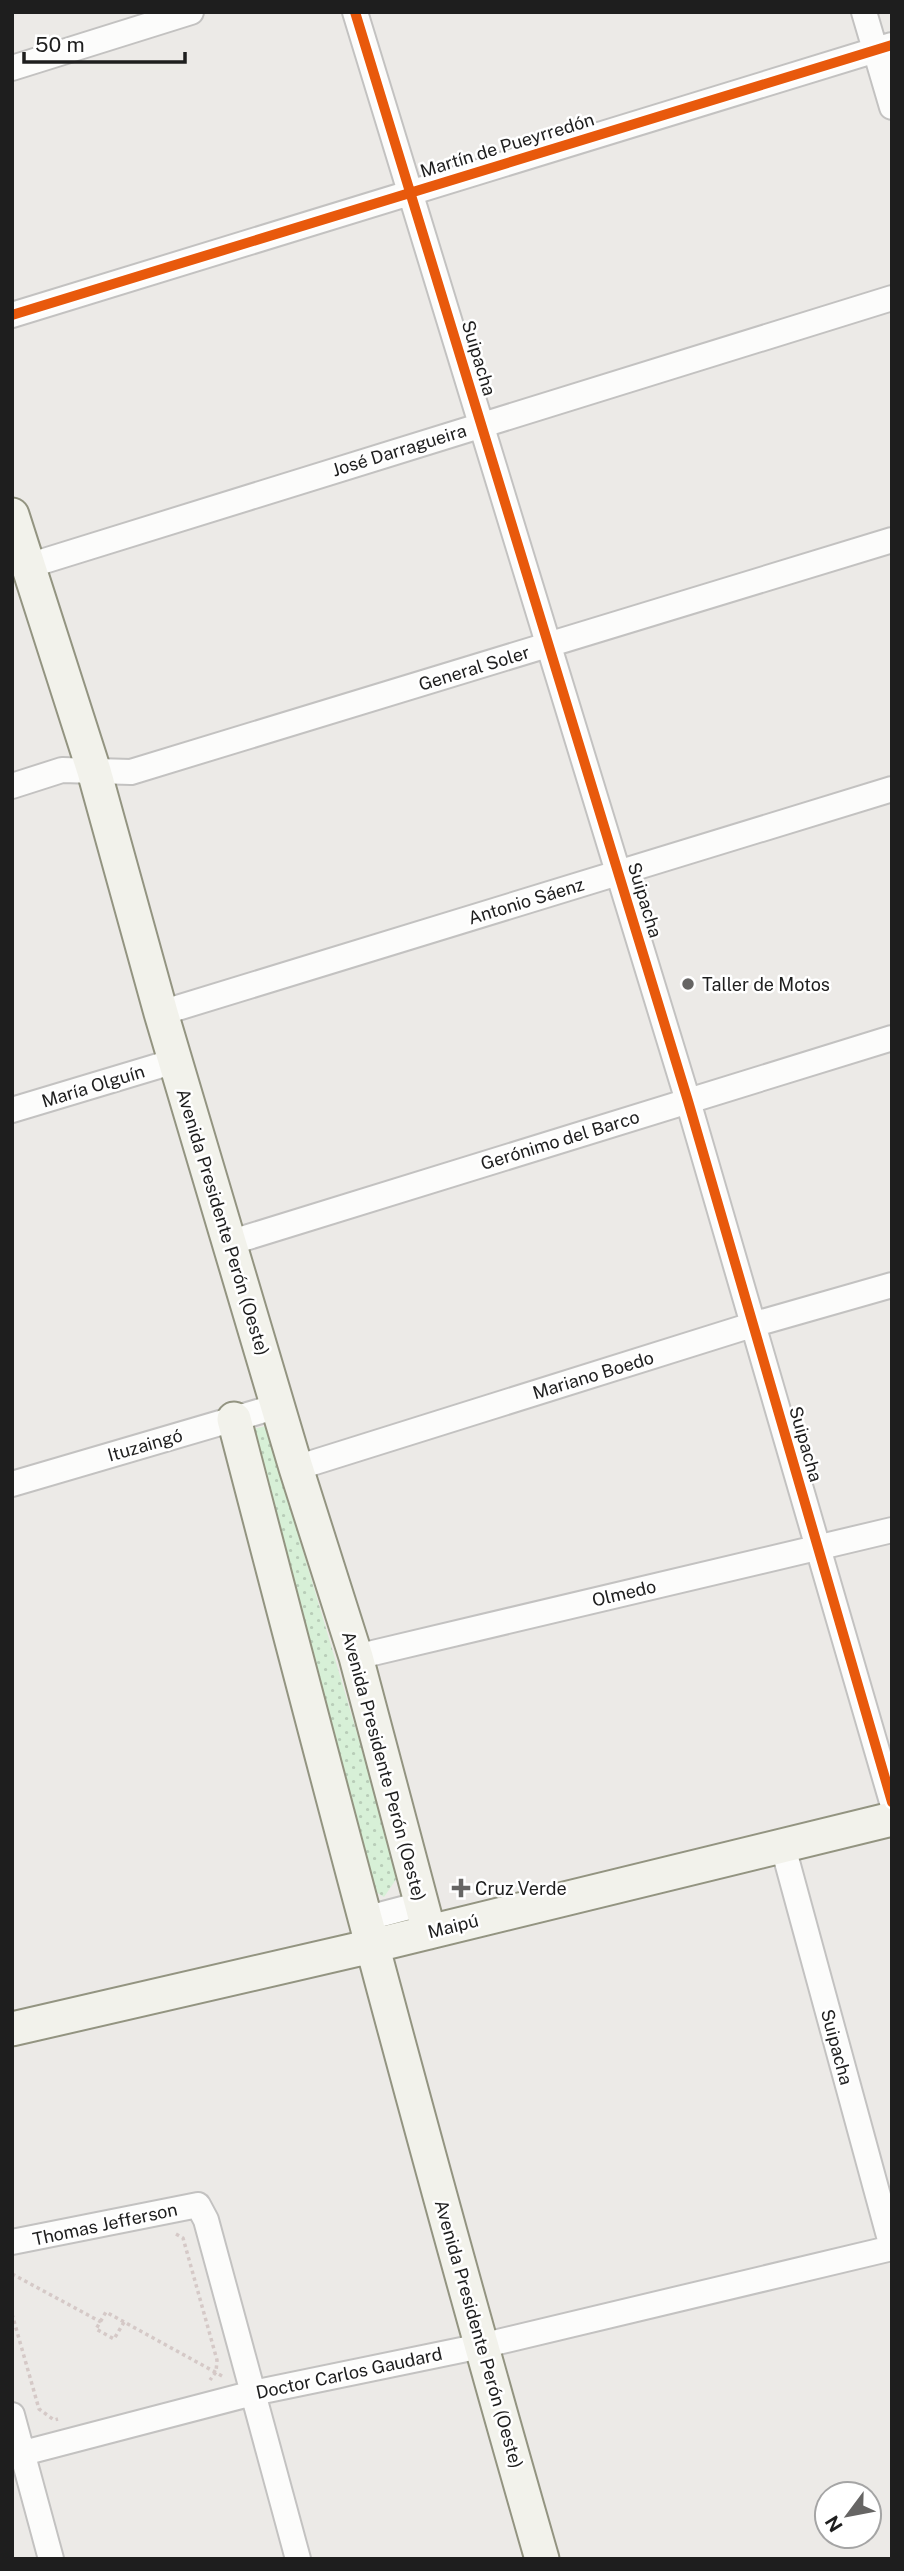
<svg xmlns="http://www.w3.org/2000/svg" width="904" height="2571" font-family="'Public Sans',sans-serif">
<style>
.park{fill:url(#park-dots)}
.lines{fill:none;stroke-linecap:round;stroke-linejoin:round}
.minor-casing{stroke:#c3c2c1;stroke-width:28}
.secondary-casing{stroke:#939481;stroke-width:37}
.path{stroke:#d5c9c7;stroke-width:3.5;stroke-dasharray:3.5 3.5;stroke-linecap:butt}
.minor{stroke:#fcfcfb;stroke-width:24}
.secondary{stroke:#f2f2eb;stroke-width:33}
.cycleway-casing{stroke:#fff;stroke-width:15}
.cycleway{stroke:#e8590c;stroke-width:10}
.poi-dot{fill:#666564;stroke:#fff;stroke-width:2.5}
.labels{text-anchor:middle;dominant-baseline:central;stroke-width:5;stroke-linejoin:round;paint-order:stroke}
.street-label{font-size:18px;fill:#1e1e1e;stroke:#fff}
.poi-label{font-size:18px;fill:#1e1e1e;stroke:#fff;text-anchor:start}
</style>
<defs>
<pattern id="park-dots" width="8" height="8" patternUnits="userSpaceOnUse" patternTransform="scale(1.75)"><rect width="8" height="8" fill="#d7f0d7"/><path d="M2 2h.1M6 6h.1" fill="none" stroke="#b8cdb8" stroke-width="1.8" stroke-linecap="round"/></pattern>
</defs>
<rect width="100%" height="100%" fill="#eceae7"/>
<!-- park -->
<path class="park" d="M266 1426 399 1875 384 1897 365 1885 248 1430Z"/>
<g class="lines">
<!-- minor casing -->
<g class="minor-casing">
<path id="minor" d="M355 12 688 1101 892 1802
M864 12 892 107
M12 68 191 12
M12 315 892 45
M28 566 892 298
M12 786 62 770 131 772 892 540
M161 1013 892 789
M12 1110 175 1061
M229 1243 892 1038
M296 1468 752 1325 892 1285
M12 1484 278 1406
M356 1657 892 1530
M783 1847 892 2247
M364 1919 421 1904
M12 2242 198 2205 206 2220 298 2559
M12 2415 51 2559
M12 2456 253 2393 481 2346 892 2248"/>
</g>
<!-- secondary casing -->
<g class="secondary-casing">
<path id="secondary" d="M12 515 94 771 161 1013 296 1468 356 1657 429 1932
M234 1419C333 1800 433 2181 542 2559
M12 2029 372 1946 892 1819"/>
</g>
<!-- path -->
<path class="path" d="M176 2234 183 2238 217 2360 216 2372 210 2380
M12 2274 101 2322
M12 2314 39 2409 54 2420 58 2419
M124 2322 114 2339 96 2329 106 2312 224 2377"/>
<!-- minor -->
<use href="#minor" class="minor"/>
<!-- secondary -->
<use href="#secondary" class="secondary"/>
<!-- cycleway casing -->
<g class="cycleway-casing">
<path id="cycleway" d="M355 12 688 1101 892 1802
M12 315 892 45"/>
</g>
<!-- cycleway -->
<use href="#cycleway" class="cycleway"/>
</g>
<!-- markers -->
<g class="poi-dot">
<circle cx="688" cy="984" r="7"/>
<path d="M457.5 1877.5h7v7h7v7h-7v7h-7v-7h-7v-7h7z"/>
</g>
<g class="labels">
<!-- street labels -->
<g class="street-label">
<text transform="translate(507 145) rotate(-17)">Martín de Pueyrredón</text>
<text transform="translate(479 358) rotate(73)">Suipacha</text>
<text transform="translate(399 450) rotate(-17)">José Darragueira</text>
<text transform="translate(474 668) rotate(-17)">General Soler</text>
<text transform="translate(645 900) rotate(73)">Suipacha</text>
<text transform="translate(526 901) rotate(-17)">Antonio Sáenz</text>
<text transform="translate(93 1086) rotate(-17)">María Olguín</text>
<text transform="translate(560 1140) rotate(-17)">Gerónimo del Barco</text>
<text transform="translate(223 1222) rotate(73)">Avenida Presidente Perón (Oeste)</text>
<text transform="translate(593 1375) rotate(-17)">Mariano Boedo</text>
<text transform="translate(806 1444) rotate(74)">Suipacha</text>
<text transform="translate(145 1445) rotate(-16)">Ituzaingó</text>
<text transform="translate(624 1593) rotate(-13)">Olmedo</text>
<text transform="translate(384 1766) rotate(75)">Avenida Presidente Perón (Oeste)</text>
<text transform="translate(453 1926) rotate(-14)">Maipú</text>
<text transform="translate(837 2047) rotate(75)">Suipacha</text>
<text transform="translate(105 2224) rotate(-12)">Thomas Jefferson</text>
<text transform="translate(479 2334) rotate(74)">Avenida Presidente Perón (Oeste)</text>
<text transform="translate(349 2373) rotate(-12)">Doctor Carlos Gaudard</text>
</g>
<!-- poi labels -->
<g class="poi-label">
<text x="702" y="984">Taller de Motos</text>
<text x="475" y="1888">Cruz Verde</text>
</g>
</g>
<!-- border -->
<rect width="904" height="2571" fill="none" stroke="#1e1e1e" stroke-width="28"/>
<!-- north arrow -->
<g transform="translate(848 2515) rotate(238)"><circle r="33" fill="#ffffff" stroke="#a5a5a5" stroke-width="2"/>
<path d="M0-5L12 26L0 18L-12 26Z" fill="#666564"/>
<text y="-10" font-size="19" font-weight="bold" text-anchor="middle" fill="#1e1e1e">N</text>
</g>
<!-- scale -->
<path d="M24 52v10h161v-10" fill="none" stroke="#1e1e1e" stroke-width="3.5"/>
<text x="35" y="52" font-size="21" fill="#1e1e1e" stroke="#ffffff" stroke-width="5" paint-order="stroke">50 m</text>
</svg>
